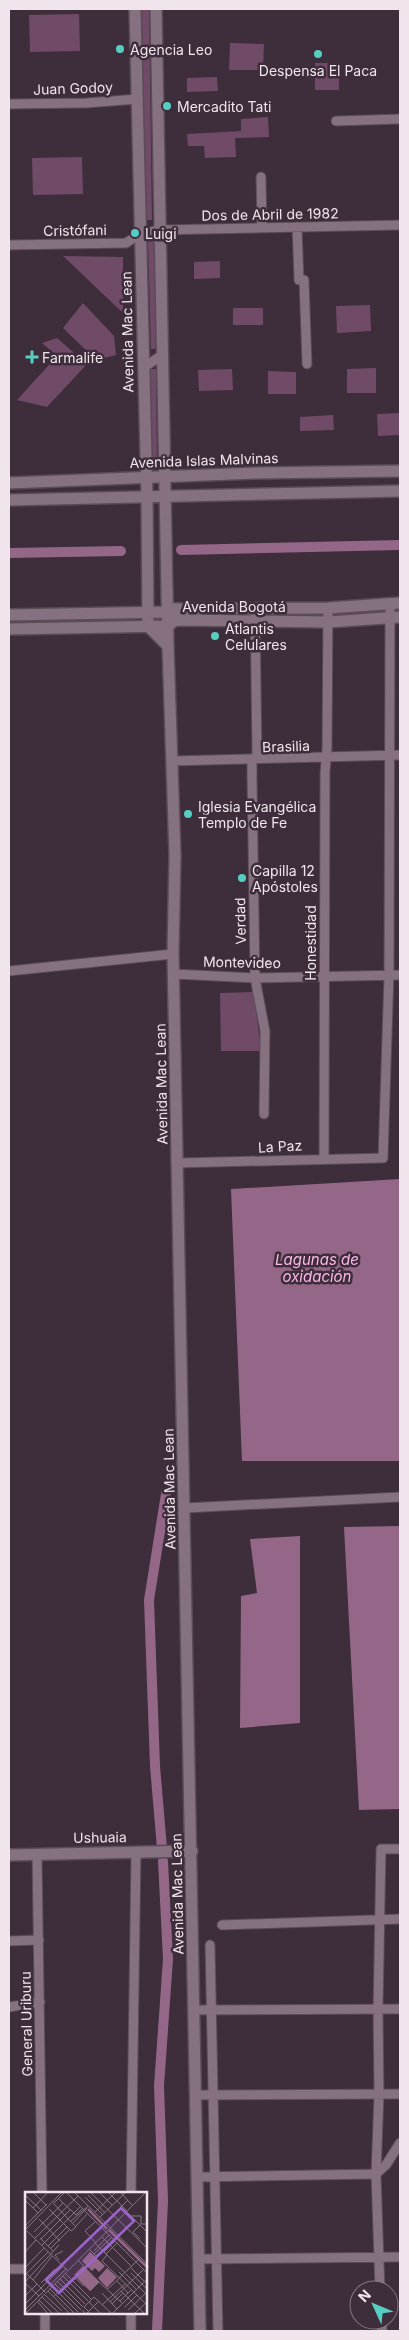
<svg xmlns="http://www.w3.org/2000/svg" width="409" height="2340" font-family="Inter,sans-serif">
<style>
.green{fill:#704b67}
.water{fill:#946788}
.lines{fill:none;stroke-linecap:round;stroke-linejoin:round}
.canal{stroke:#946788;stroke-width:10}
.street-casing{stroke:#5a4b56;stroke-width:11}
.secondary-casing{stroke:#5a4b56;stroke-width:14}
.street{stroke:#85717f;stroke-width:9}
.secondary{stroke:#85717f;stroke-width:11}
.poi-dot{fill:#57cec2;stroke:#3e2d3a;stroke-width:2}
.labels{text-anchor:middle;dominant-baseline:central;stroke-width:5;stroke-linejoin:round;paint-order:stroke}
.poi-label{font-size:14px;fill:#f0e5ed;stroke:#3e2d3a;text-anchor:start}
.street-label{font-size:14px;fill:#f0e5ed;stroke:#3e2d3a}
.water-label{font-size:15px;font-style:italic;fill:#fcb6ea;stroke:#3e2d3a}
.inset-river{fill:none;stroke:#946788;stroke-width:2.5}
.inset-road{fill:none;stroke:#857782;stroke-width:1}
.view{fill:#9e64cd;fill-opacity:0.15;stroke:#9e64cd;stroke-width:2.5}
.inset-edge{fill:none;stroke:#f0e5ed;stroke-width:2.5}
</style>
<rect width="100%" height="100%" fill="#3e2d3a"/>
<!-- green -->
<path class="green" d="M140 9H149L152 220H146Z
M79 14 80 51 30 52 29 15Z
M230 43 264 44 263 70H229Z
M315 63H339V90H315Z
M217 77 218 91 187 92V78Z
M268 117 269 137 235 138 236 157 205 158 204 146H188L187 134 241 131V119Z
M82 157 83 194 33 195 32 158Z
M148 240H154L158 349H151Z
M63 256 123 257V313Z
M220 261V278L194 279V262Z
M83 303 114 336 116 355 104 358 99 363 63 328Z
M370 305 371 331 337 333 336 306Z
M233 308H263V325H233Z
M57 338 87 364 47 407 17 400 57 356 42 343Z
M376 368V393H347V369Z
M148 369H156L157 467 149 466Z
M232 369 233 390 199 391 198 370Z
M268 371 296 372V394H268Z
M400 413V435L378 436 377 414Z
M333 415 334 430 300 431V417Z
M386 609V613L334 617V613Z
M260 614H325V619L260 618Z
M132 616V623L9 624V617Z
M254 992 261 1051H221L220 993Z"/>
<!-- water -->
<path class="water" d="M400 1179V1461H242L231 1189Z
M400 1526V1809L359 1810 344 1527Z
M300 1536V1723L240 1728 241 1596 257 1593 250 1539Z"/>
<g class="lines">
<!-- canal -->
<path class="canal" d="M181 550 400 545
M9 553 121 551
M162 1848 155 1766 149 1600 166 1494
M157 2331 163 2201 159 2086 168 1959 163 1861"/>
<!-- street casing -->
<g class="street-casing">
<path id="street" d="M9 104 86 103 138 99
M336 121 400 119
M261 177 262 228
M297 227 299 280H304L307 364
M9 245 126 243 140 234 160 230 400 225
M143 368 162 355
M255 608 257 756 252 760V778L255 978 265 1031 264 1114
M172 761 400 755
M9 971 173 954
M174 974 255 978 400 975
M324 1158 325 773 327 749 328 608
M177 1163 383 1158 389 975 390 603
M185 1508 400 1497
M37 1854 42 2194
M222 1925 400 1919
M9 1941 39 1940
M210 1945 218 2331
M9 2007 40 2002
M194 2010 400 2009
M196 2095 400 2094
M197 2177 376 2174 386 2165 400 2143
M131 2194 136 1852
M199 2259 400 2257
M9 2269H26
M380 2290 376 2174 379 2094 378 2009 381 1849H400
M45 2314V2331
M131 2314V2331
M382 2320V2331"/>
</g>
<!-- secondary casing -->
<g class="secondary-casing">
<path id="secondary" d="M135 9 147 497 148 626 168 646
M156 9 168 646 175 855 173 954 200 2331
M9 483 255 473 400 471
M9 500 400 491
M9 615 167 612 172 609 328 608 400 603
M9 629 168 626 175 620 328 622 400 617
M9 1855 192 1851"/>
</g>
<!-- street -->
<use href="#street" class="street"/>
<!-- secondary -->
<use href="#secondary" class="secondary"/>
</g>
<!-- markers -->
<g class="poi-dot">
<circle cx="120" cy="49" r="5"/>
<circle cx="318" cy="54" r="5"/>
<circle cx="167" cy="106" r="5"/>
<circle cx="135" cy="233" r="5"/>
<path d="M29.5 349.5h5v5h5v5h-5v5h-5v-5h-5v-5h5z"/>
<circle cx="215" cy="636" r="5"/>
<circle cx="188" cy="814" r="5"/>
<circle cx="242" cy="878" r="5"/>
</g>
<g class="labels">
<!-- poi labels -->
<g class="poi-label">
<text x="130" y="49">Agencia Leo</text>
<text x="318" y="70" text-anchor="middle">Despensa El Paca</text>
<text x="177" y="106">Mercadito Tati</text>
<text x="145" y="233">Luigi</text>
<text x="42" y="357">Farmalife</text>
<text x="225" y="628">Atlantis<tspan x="225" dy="16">Celulares</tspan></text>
<text x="198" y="806">Iglesia Evangélica<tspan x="198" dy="16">Templo de Fe</tspan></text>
<text x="252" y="870">Capilla 12<tspan x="252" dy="16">Apóstoles</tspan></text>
</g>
<!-- street labels -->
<g class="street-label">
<text transform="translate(73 88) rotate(-2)">Juan Godoy</text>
<text transform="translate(270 214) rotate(-1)">Dos de Abril de 1982</text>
<text transform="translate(75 230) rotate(-1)">Cristófani</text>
<text transform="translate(127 332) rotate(-91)">Avenida Mac Lean</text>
<text transform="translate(204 460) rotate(-2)">Avenida Islas Malvinas</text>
<text x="234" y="606">Avenida Bogotá</text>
<text transform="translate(286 746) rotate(-2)">Brasilia</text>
<text transform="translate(240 921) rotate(-91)">Verdad</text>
<text transform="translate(310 943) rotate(-90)">Honestidad</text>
<text transform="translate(242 962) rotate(1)">Montevideo</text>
<text transform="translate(161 1084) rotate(-91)">Avenida Mac Lean</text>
<text transform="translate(280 1146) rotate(-3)">La Paz</text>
<text transform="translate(169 1489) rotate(-91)">Avenida Mac Lean</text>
<text transform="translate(100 1837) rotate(-1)">Ushuaia</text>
<text transform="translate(177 1894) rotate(-91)">Avenida Mac Lean</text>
<text transform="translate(26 2024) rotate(-91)">General Uriburu</text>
</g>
<!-- water labels -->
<g class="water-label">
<text x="317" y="1259">Lagunas de<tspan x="317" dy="17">oxidación</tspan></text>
</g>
</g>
<!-- overview -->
<g transform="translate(25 2192)">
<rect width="122" height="122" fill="#3e2d3a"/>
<path d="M65 60 80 74 74 80 70 76 67 79 57 69ZM58 74 74 90 65 99 49 83ZM82 76 92 85 82 96 73 86Z" fill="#946788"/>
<path class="inset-river" d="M63 17 82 37M84 38 123 76"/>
<path class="inset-road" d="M2 0 0 3 16 18M8 0 21 13M41 0 81 40M49 0 123 73M65 0 123 57M74 0 87 13M83 0 102 19M95 0 107 13M63 3 80 21M60 5 78 23M34 7 51 23 58 16M0 8 13 21M29 11 40 0M8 16 23 0M24 17 46 39 51 35 28 11M101 19 123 41M70 20 91 0M88 23 103 8M105 24H116V32H122M75 25 101 0M14 27 35 49M46 29 63 14M70 30 60 39 71 51M48 31 62 16M115 33 108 40 115 47M0 34 22 12M51 34 63 21M0 38 37 0M2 39 42 78M9 40 38 11M81 40 123 82M77 45 107 75M10 46 53 4M15 46 28 59M16 47 45 18M70 51 100 81M17 53 56 14M23 54 42 35M26 56 44 38M65 58 71 64 88 48M69 59 84 43M0 60 11 48M79 60 90 49M69 62 86 46M81 62 92 51M82 63 77 69 123 114M34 68 30 63 38 59M53 68 74 90M0 76 19 56M106 76 123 93M0 80 20 100M94 80 111 97M106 81 123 98M41 82 66 107M101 82 123 104M0 83 23 60M38 84 63 109M35 87 60 112M8 88 27 64M32 89 58 115M92 89 103 101M0 90 34 53M0 91 14 104M16 91 30 77M30 92 56 118M27 94 53 120M25 97 50 122M83 97 115 66M23 99 45 122M65 99 74 90 97 111M96 99 120 122M77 101 92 117M20 103 37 119M0 104 12 92M17 105 35 122M28 105 49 85 59 94M14 108 28 122M95 109 106 98M13 110 23 122M64 110 76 122M85 110 119 77M0 112 38 74M87 112 98 101M77 113 100 92M100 115 112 103M0 118 41 77M57 118 61 122 74 109M103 118 123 99M0 122 121 0M66 122 59 115 69 105 87 122M87 122 123 86M109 122 123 109"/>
<path class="view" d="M96 16 109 29 34 101 21 88Z"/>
<rect width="122" height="122" class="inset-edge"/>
</g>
<!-- border -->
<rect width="409" height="2340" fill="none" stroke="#f0e5ed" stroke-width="20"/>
<!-- north arrow -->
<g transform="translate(374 2305) rotate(314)"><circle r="24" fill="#3e2d3a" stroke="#857782"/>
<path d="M0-4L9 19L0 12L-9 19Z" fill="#57cec2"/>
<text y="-8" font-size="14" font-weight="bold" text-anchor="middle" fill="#f0e5ed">N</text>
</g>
</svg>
